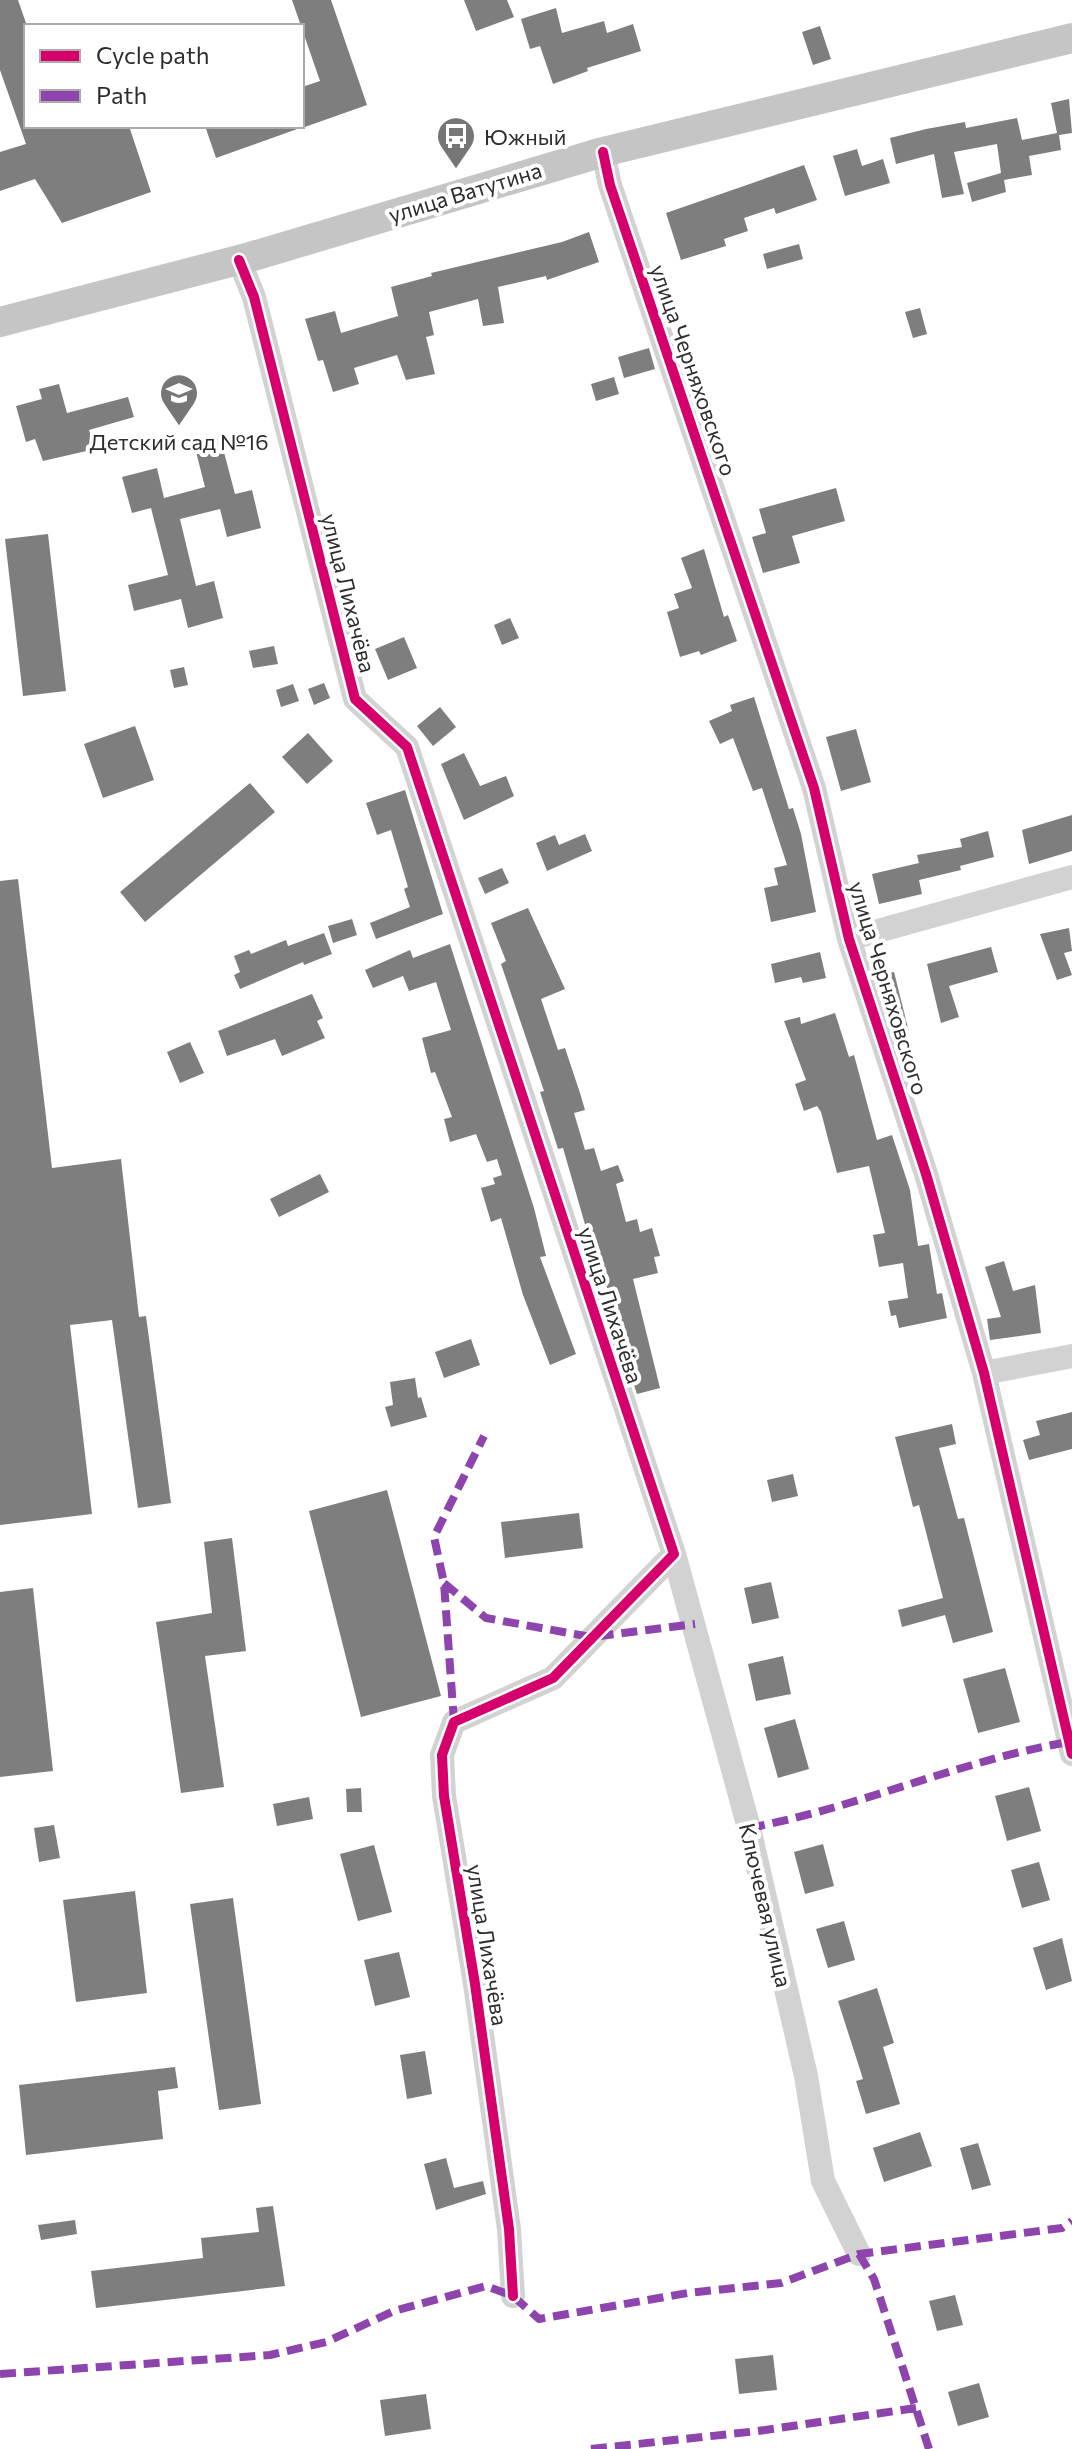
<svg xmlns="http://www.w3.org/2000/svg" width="1072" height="2449" font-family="Commissioner,sans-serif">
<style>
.building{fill:#7e7e7e}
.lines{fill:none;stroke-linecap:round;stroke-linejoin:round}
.minor{stroke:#d2d2d2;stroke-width:24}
.major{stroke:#c5c5c5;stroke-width:30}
.quiet{stroke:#8e44ad;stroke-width:8;stroke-dasharray:16 8;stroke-linecap:butt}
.cycleway-casing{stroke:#fff;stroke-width:15}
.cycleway{stroke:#d6006c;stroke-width:10}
.labels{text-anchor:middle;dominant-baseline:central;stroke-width:8;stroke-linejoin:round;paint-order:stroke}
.poi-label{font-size:22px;fill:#2d2d2d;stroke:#fff;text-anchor:start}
.street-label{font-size:22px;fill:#2d2d2d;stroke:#fff}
</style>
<rect width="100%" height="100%" fill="#fff"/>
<!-- building -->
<path class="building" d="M0 0H18L26 23V126H129L151 192 62 223 35 179 0 191V152L26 144 0 70Z
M292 0H331L367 105 302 128V87L320 81Z
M464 0H507L514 17 476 31Z
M556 8 562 33 604 21 607 33 633 24 641 51 587 68 588 71 553 84 540 46 530 49 521 19Z
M820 26 831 59 813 65 802 32Z
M1069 99 1072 133 1059 135 1061 150 1029 156 1032 175 1004 180 1006 192 972 202 967 183 1001 173 997 144 954 152 964 194 942 198 934 154 896 164 890 138 926 129 965 122 966 128 1017 118 1022 140 1057 133 1051 103Z
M205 126H300V128L216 158Z
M857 149 862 166 883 159 890 183 845 196 833 156Z
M804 165 817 200 776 214 774 208 744 218 748 231 724 239 726 246 681 260 666 213Z
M589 232 599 262 547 280 546 276 498 287 504 323 483 326 478 299 429 312 434 335 426 337 435 374 406 380 397 355 354 368 359 384 333 392 323 360 318 361 305 319 335 311 341 333 398 316 391 287 432 276 431 273 562 242Z
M799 244 803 259 767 269 763 254Z
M920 308 927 334 913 338 905 312Z
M649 348 655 369 624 378 618 357Z
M614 377 619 394 596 401 591 384Z
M59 384 67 413 128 397 134 417 89 430 95 449 43 461 35 439 26 442 16 406 42 399 39 389Z
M220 437 235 494 252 490 261 528 227 537 220 509 180 519 196 586 214 581 223 618 188 628 181 599 134 611 128 585 168 575 151 508 132 513 122 477 157 468 164 498 205 487 194 444Z
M836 488 845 521 792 536 800 563 763 573 752 537 766 533 759 509Z
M48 534 66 691 23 696 5 539Z
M704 549 724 617 728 615 737 641 701 655 699 651 680 657 667 612 679 608 674 594 692 588 681 558Z
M510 618 519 638 502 645 494 625Z
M404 637 417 668 388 680 375 649Z
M274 646 278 664 253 668 249 651Z
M184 667 188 685 174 688 170 670Z
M324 683 330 698 314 705 308 689Z
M293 684 299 701 281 707 276 690Z
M754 697 789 809 793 808 801 834 816 912 771 922 764 888 778 885 774 868 787 865 762 788 753 791 733 738 720 744 709 721 732 711 730 705Z
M440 707 456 727 433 746 417 726Z
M135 726 154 780 103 798 84 744Z
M856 729 871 782 841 791 826 737Z
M308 733 333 761 307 784 282 757Z
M464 753 480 786 506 776 514 796 464 820 441 764Z
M250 783 275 812 145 922 120 892Z
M405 790 443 914 376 939 370 923 410 907 404 889 408 887 391 830 377 835 366 803Z
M1072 815V851L1029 864 1022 830Z
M988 831 994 857 960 866 961 870 919 880 922 894 879 904 872 874 919 863 917 855 962 847 960 839Z
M585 834 592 851 547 871 536 843 555 835 559 845Z
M502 868 509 883 485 894 478 878Z
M18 879 52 1168 121 1159 139 1317 146 1316 171 1503 138 1508 112 1320 70 1325 92 1514 0 1525V881Z
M528 908 565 989 541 999 558 1050 565 1048 580 1093 585 1110 574 1113 585 1150 594 1148 601 1171 618 1165 624 1181 616 1184 626 1222 637 1219 640 1232 652 1228 660 1256 654 1257 658 1273 633 1279 660 1388 637 1394 624 1356 628 1355 619 1323 616 1324 603 1272 599 1273 563 1148 558 1149 540 1092 544 1091 501 964 506 961 491 923Z
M352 919 357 935 333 943 328 926Z
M1069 928 1072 951 1064 953 1072 975 1057 980 1040 934Z
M324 933 332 954 304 965 303 962 240 989 234 975 240 972 234 956 249 950 251 954 286 940 288 946Z
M450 944 534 1208 546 1256 540 1257 576 1354 550 1365 523 1295 501 1218 491 1222 481 1188 495 1184 493 1178 502 1175 497 1159 487 1162 476 1134 450 1142 444 1119 452 1117 435 1072 431 1073 422 1038 451 1030 436 982 409 991 403 976 373 988 365 970 410 950 413 958Z
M991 947 998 972 949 986 959 1017 941 1023 927 964Z
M820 952 826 978 803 983 801 977 775 983 771 964Z
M894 972 909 1032 896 1036 877 976Z
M312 994 323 1018 317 1021 325 1038 282 1056 275 1039 227 1056 218 1031Z
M835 1013 849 1057 854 1055 877 1140 892 1135 910 1190 918 1246 929 1244 937 1294 942 1293 947 1318 899 1328 896 1315 891 1316 888 1301 908 1298 903 1263 879 1267 873 1235 885 1233 869 1166 837 1173 821 1112 817 1106 804 1111 795 1084 806 1080 784 1021 800 1017 801 1024Z
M190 1042 204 1073 180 1083 167 1052Z
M320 1174 329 1192 279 1217 270 1199Z
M1004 1261 1013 1291 1035 1285 1041 1333 990 1340 987 1319 1001 1317 985 1267Z
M471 1339 480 1365 444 1378 435 1352Z
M415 1378 418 1398 421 1397 427 1417 391 1427 385 1407 393 1405 390 1382Z
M1072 1412V1449L1029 1460 1023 1440 1040 1435 1036 1421Z
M952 1424 956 1444 939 1448 958 1519 964 1518 993 1632 953 1643 945 1615 902 1627 898 1610 943 1598 919 1505 913 1507 895 1437Z
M793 1474 798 1496 772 1502 767 1480Z
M387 1490 441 1696 361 1717 309 1511Z
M579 1513 583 1548 505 1558 501 1522Z
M232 1538 246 1651 205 1656 224 1787 181 1793 156 1622 212 1613 204 1542Z
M771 1582 779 1618 752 1624 744 1588Z
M33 1588 53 1771 0 1777V1592Z
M783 1656 791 1694 756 1701 748 1664Z
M1005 1668 1020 1722 978 1733 963 1679Z
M795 1719 809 1769 778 1778 764 1728Z
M1029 1787 1041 1831 1007 1841 995 1796Z
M361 1788 362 1812H347L346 1789Z
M309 1797 313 1819 277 1826 273 1804Z
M54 1825 60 1858 39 1862 34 1828Z
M823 1844 834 1886 805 1894 794 1852Z
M374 1845 392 1912 358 1921 340 1854Z
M1039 1862 1050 1900 1022 1908 1011 1870Z
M135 1891 147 1993 76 2002 63 1900Z
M233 1898 261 2104 219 2110 190 1904Z
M844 1921 855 1960 828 1968 816 1929Z
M1062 1938 1072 1981 1046 1990 1033 1948Z
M399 1952 410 1997 375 2006 364 1960Z
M877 1988 894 2043 883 2047 900 2104 866 2114 856 2081 863 2079 838 2001Z
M425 2051 432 2094 407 2099 400 2055Z
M175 2067 178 2088 158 2091 163 2139 26 2155 19 2085Z
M920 2132 932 2166 884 2182 873 2148Z
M978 2143 991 2185 972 2190 960 2148Z
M446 2158 454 2188 483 2181 486 2194 436 2210 424 2164Z
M273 2206 285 2286 96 2308 91 2271 203 2258 201 2238 259 2232 256 2208Z
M75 2220 77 2234 41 2240 38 2225Z
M955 2295 963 2325 937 2331 929 2301Z
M773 2355 777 2390 739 2394 735 2359Z
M979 2383 989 2417 958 2426 948 2392Z
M426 2394 431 2429 385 2436 380 2400Z"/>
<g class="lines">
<!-- minor -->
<path class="minor" d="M603 152 610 185 814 788 849 939 926 1174 984 1373 1072 1754
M239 260 254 297 355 699 407 747 674 1554 553 1678 454 1722 442 1755 444 1796 475 1984 509 2229 513 2296
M849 939 1072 877
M984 1373 1072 1356
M674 1554 749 1828 806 2076 823 2181 859 2254"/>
<!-- major -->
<path class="major" d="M0 322 250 257 603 152 1072 38"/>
<!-- quiet -->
<path class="quiet" d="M444 1583 486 1618 591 1637 695 1624
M454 1722 444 1583 434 1537 484 1436
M749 1828C857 1808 959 1761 1068 1742
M859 2254 874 2279 929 2449
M0 2374 270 2355 326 2342 394 2311 486 2286 513 2296 539 2319 688 2293 781 2283 859 2254 1062 2228 1072 2221
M591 2449 758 2431 916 2408"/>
<!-- cycleway casing -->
<g class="cycleway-casing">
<path id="cycleway" d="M603 152 610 185 814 788 849 939 926 1174 984 1373 1072 1754
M239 260 254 297 355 699 407 747 674 1554 553 1678 454 1722 442 1755 444 1796 475 1984 509 2229 513 2296"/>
</g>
<!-- cycleway -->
<use href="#cycleway" class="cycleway"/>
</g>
<!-- icons -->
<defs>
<g id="bus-pin" transform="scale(2)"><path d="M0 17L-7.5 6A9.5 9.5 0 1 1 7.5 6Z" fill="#767676" stroke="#fff"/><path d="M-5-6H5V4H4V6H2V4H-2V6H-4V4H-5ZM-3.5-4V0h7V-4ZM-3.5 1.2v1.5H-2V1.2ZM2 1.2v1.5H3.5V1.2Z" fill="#fff"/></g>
<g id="school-pin" transform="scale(2)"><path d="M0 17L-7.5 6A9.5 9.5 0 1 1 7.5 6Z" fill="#767676" stroke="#fff"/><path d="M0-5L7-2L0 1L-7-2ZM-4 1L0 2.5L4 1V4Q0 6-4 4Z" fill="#fff"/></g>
</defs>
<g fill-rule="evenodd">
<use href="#bus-pin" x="456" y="136"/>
<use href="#school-pin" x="179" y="393"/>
</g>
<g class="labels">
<!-- poi labels -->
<g class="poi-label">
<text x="484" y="136">Южный</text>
<text x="179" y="441" text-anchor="middle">Детский сад №16</text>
</g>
<!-- street labels -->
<g class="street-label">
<text transform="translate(465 192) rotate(-17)">улица Ватутина</text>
<text transform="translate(694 370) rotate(71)">улица Черняховского</text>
<text transform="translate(349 593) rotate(76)">улица Лихачёва</text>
<text transform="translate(889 988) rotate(73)">улица Черняховского</text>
<text transform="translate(611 1305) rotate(72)">улица Лихачёва</text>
<text transform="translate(766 1905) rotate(77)">Ключевая улица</text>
<text transform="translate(488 1945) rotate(81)">улица Лихачёва</text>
</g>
</g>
<!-- legend -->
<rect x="24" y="24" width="280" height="104" fill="#ffffff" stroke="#ababab" stroke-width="2"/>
<rect x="40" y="50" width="40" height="12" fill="#d6006c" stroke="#ababab" stroke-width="2"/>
<text x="96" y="64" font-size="24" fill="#2d2d2d">Cycle path</text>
<rect x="40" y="90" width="40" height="12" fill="#8e44ad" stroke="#ababab" stroke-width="2"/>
<text x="96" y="104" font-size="24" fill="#2d2d2d">Path</text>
</svg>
